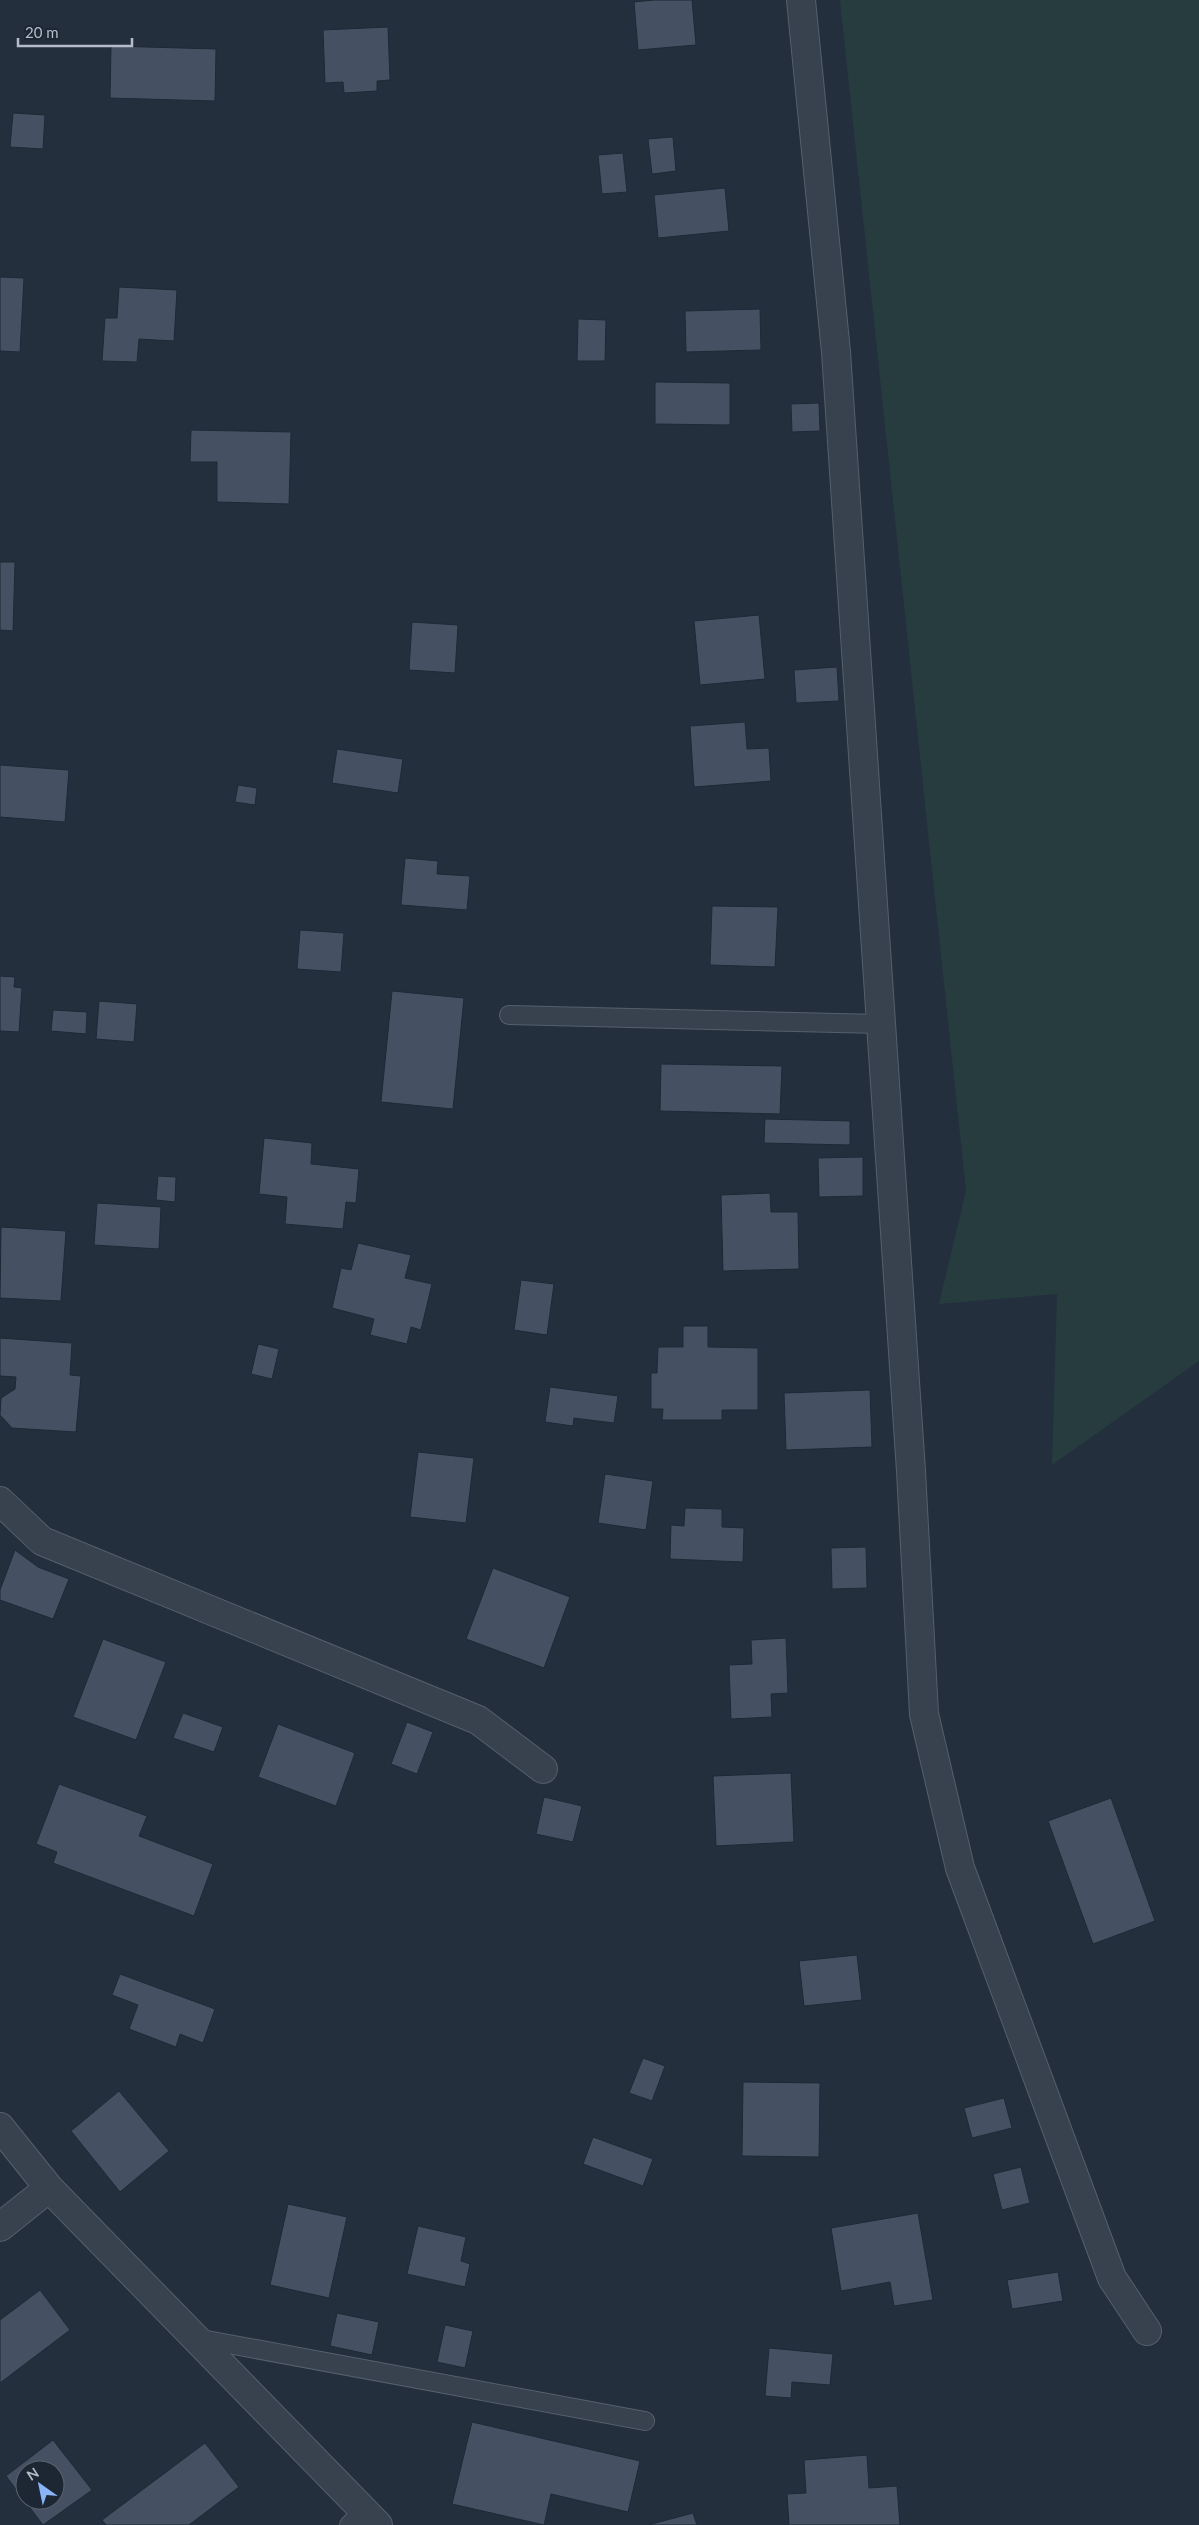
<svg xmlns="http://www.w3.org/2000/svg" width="1199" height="2525" font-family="Lato,sans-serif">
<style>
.green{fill:#263c3f}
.building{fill:#455162;stroke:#1f2835;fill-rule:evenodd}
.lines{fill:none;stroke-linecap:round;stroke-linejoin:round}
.service-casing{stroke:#565f6c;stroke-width:20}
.minor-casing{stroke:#565f6c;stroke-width:30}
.service{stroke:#38414e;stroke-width:18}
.minor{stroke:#38414e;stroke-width:28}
</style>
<rect width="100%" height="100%" fill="#242f3e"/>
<!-- green -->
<path class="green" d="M840 0H1199V1361L1052 1465 1057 1294 939 1304 966 1191Z"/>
<!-- building -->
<path class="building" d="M654 0H692L696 45 638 50 634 2Z
M388 27 390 80 377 81V91L344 93 343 82 325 83 323 30Z
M111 46 216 49 215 101 110 98Z
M13 113 45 115 43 149 10 147Z
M673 137 676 171 652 174 648 139Z
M623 153 627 192 602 194 598 155Z
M725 188 729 231 658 238 654 195Z
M0 277 24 278 20 352 0 351Z
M119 287 177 290 174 341 139 339 137 362 102 361 105 318H117Z
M760 309 761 350 686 352 685 311Z
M578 319 606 320 605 361H577Z
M655 382 730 383V425L655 424Z
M819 403 820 431 792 432 791 404Z
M191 430 291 432 289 504 217 502V462H190Z
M0 562H15L13 631 0 630Z
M759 615 765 679 700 685 694 621Z
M412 622 458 625 455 673 409 670Z
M837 667 839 701 796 703 794 670Z
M745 722 747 749 769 748 771 781 694 787 690 726Z
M337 749 403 759 398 793 332 783Z
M0 765 69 770 65 822 0 817Z
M238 785 257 788 255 805 235 802Z
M405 858 438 861 437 874 470 876 467 910 401 905Z
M712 906 778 907 775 967 710 965Z
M300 930 344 933 341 972 297 969Z
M0 976 15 977 14 987 22 988 19 1032 0 1031Z
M392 991 464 998 453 1109 381 1102Z
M99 1001 137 1004 134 1042 96 1039Z
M53 1010 87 1012 86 1034 51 1031Z
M661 1064 782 1066 780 1114 660 1111Z
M765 1119 850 1121V1145L764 1143Z
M264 1138 312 1143 311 1164 359 1169 356 1203 346 1202 343 1229 285 1224 287 1197 259 1194Z
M863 1157V1196L819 1197 818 1158Z
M158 1176 176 1177 175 1202 156 1200Z
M770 1193 771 1212H798L799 1269 723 1271 721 1195Z
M97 1203 161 1207 159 1249 94 1245Z
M1 1227 66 1231 61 1301 0 1298Z
M358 1243 411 1255 405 1278 432 1284 421 1330 411 1327 407 1344 370 1335 374 1319 332 1308 341 1268 351 1270Z
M521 1280 554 1284 547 1335 514 1330Z
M683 1326H708V1347L758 1348V1410H722V1420H662L663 1409H651V1373H657L658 1347H683Z
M0 1338 72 1343 70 1375 81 1376 76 1432 12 1428 0 1415 1 1398 15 1389 16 1377 0 1376Z
M258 1344 279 1349 272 1379 251 1374Z
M550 1387 618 1396 614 1423 574 1418 573 1426 545 1422Z
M870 1390 872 1447 786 1450 784 1393Z
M418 1452 474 1458 466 1523 410 1517Z
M605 1474 653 1481 646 1530 598 1523Z
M685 1508 722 1509V1527L744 1528 743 1562 670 1559 671 1525 684 1526Z
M866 1547 867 1588 832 1589 831 1548Z
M15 1550 38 1567 69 1579 53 1619 0 1600V1590Z
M493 1568 570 1597 544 1668 466 1639Z
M786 1638 788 1693 771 1694 772 1717 731 1719 729 1665 752 1664 751 1640Z
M103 1639 166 1662 136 1740 73 1717Z
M183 1713 223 1727 214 1752 173 1738Z
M407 1722 433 1732 417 1774 391 1764Z
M278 1724 355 1753 336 1806 258 1777Z
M791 1773 794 1842 716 1846 713 1776Z
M59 1784 147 1816 139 1836 213 1864 194 1916 53 1863 57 1852 36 1844Z
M544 1797 582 1806 573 1842 536 1834Z
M1111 1798 1155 1921 1093 1944 1048 1821Z
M857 1955 862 2000 804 2006 799 1961Z
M120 1974 215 2009 203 2043 180 2034 176 2047 129 2029 138 2005 112 1995Z
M643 2058 665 2066 652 2101 629 2093Z
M743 2082 820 2083 819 2157 742 2156Z
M119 2091 169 2151 120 2192 71 2131Z
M1004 2098 1012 2128 972 2138 964 2108Z
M593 2137 653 2159 643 2186 583 2164Z
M1021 2167 1030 2203 1002 2210 993 2174Z
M288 2204 347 2217 329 2298 270 2285Z
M918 2213 933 2300 894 2306 890 2282 841 2291 831 2228Z
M418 2226 466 2237 461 2261 470 2264 465 2287 407 2274Z
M1058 2272 1063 2301 1012 2309 1007 2280Z
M40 2290 70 2330 0 2383V2320Z
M337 2313 379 2322 372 2355 330 2346Z
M445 2325 473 2331 465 2368 437 2362Z
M769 2348 833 2354 830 2385 792 2382 791 2398 765 2396Z
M472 2422 640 2461 628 2512 551 2494 544 2525 452 2504Z
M53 2440 92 2490 43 2525 6 2476ZM25 2470H55V2500H25Z
M205 2443 239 2487 189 2525H106L102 2520Z
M867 2455 869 2488 897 2486 900 2525H789L787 2494 806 2493 804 2460Z
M693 2513 697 2525H648Z"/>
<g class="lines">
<!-- service casing -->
<g class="service-casing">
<path id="service" d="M509 1015 880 1024
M196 2338 645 2421
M349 2525 364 2510"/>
</g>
<!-- minor casing -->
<g class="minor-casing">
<path id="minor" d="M801 0 836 352 911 1471 924 1714 960 1868 1112 2278 1147 2331
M0 1501 42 1541 478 1720 543 1769
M0 2127 49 2188 378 2525
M0 2227 49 2188"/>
</g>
<!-- service -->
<use href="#service" class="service"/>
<!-- minor -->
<use href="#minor" class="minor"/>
</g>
<!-- north arrow -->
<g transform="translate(40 2485) rotate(327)"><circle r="24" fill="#1d2633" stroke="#59626f"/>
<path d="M0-4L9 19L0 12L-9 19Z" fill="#8ab4f8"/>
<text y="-8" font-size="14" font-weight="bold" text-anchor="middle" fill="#b4bcc9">N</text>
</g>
<!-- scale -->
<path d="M18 38v8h114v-8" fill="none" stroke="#b4bcc9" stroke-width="2.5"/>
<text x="25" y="38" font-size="15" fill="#b4bcc9" stroke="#1d2633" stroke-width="4" paint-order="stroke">20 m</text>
</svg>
